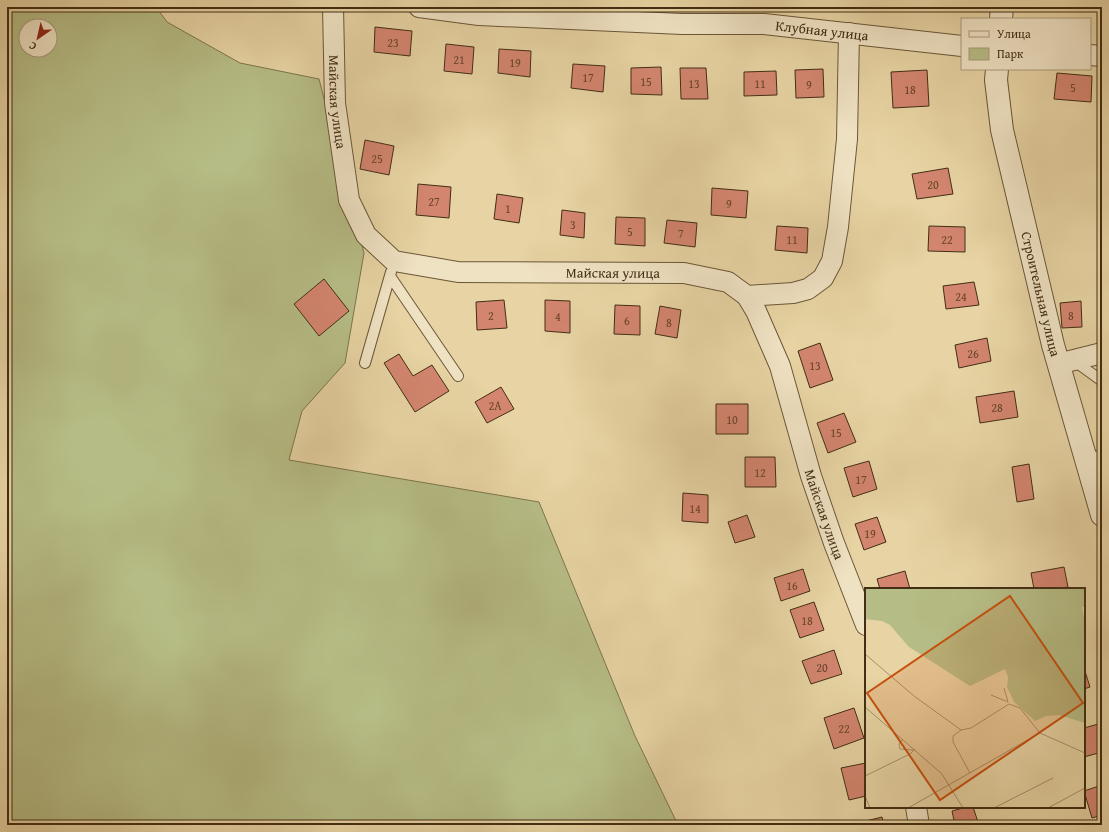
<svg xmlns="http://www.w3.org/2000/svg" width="1109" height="832" font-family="'Gentium Book Plus',serif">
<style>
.green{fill:#b6bc85;stroke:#7c754c;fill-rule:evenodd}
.building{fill:#d3856f;stroke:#422e14}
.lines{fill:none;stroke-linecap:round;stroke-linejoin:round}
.service-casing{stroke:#6b5738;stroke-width:12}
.minor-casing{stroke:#6b5738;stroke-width:22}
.tertiary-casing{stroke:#6b5738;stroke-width:24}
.service{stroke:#efe2c3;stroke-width:10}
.minor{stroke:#efe2c3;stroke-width:20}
.tertiary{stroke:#efe2c3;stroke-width:22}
.labels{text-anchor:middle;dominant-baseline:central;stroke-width:3.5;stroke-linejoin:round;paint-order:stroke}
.number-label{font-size:12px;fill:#66442b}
.street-label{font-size:14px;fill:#422e14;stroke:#efe2c3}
.inset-road{fill:none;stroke:#a5916a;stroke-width:1}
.view{fill:#c7500e;fill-opacity:0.15;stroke:#c7500e;stroke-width:2}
.inset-edge{fill:none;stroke:#422e14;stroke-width:2}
</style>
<rect width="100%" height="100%" fill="#e7d3a3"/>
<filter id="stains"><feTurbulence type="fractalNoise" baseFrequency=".005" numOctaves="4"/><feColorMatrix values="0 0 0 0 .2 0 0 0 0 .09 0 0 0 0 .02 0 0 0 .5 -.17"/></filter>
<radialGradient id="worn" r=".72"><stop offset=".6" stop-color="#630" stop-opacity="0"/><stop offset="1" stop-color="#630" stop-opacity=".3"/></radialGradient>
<!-- green -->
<path class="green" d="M7 7H156L167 22 240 63 319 79 364 253 345 363 302 411 289 460 539 502 635 736 678 825H7ZM26 26H50V50H26Z"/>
<!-- building -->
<path class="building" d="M375 27 412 31 410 56 374 52Z
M446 44 474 47 472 74 444 71Z
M499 49 531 51 530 77 498 73Z
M573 64 605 66 603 92 571 88Z
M661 67 662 95 631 94V68Z
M680 68H706L708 99H681Z
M823 69 824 97 796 98 795 70Z
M927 70 929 106 893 108 891 72Z
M776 71 777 95 744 96V72Z
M1057 73 1092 76 1091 102 1054 99Z
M365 140 394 146 389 175 360 169Z
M948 168 953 194 917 199 912 174Z
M418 184 451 187 449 218 416 215Z
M712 188 748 191 746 218 711 215Z
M497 194 523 198 519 223 494 219Z
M562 210 585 213 584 238 560 235Z
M616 217 645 218V246L615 244Z
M667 220 697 223 695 247 664 243Z
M777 226 808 228 807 253 775 250Z
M929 226 965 227V252L928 251Z
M324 279 349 311 319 336 294 304Z
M974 282 979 305 946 309 943 286Z
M504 300 507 328 477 330 476 302Z
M545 300 570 301V333L545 331Z
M1081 301 1082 327 1062 328 1060 303Z
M615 305 640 306V335L614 334Z
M660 306 681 310 677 338 655 334Z
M987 338 991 361 959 368 955 345Z
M820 343 833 380 810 388 798 351Z
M399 354 413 376 432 365 449 391 415 412 384 363Z
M501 387 514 409 487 423 475 402Z
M1014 391 1018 417 980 423 976 397Z
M716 404H748V434H716Z
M844 413 856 442 828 453 817 423Z
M745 457H775L776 487H745Z
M869 461 877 489 853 497 844 468Z
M1029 464 1034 499 1017 502 1012 467Z
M683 493 708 495V523L682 521Z
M747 515 755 537 735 543 728 522Z
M877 517 886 542 864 550 855 524Z
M1064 567 1068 587 1053 589H1034L1031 573Z
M803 569 810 591 781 601 774 578Z
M905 571 910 589H880L877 579Z
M814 602 824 630 800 638 790 610Z
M834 650 842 674 811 684 802 661Z
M1084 668 1090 687 1084 689Z
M854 708 864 738 834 749 824 718Z
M1102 723V752L1084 757V728Z
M866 763V796L849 800 841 768Z
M1102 785V815L1092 818 1084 791Z
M967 807H973L979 825H955L952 811Z
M882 817 884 825H858V823Z"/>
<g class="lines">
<!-- service casing -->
<g class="service-casing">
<path id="service" d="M390 276 458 376
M1073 360 1102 381
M365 363 391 272
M1086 458 1102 456"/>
</g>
<!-- minor casing -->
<g class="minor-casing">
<g id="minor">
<path id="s1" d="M333 7 335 103 349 200 366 235 394 261 458 272 684 273 728 282 747 296 756 311 780 366 811 476 834 543 866 625"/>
<path id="s2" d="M419 7 479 15 682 24H764L962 46"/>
<path d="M1090 55 1102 56"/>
<path d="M747 296 793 293 808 289 823 278 832 261 838 227 847 139 849 33"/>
<path d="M1058 364 1102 353"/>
<path d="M916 807 919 825"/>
</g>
</g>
<!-- tertiary casing -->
<g class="tertiary-casing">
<g id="tertiary">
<path d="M1001 19 1002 7"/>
<path id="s3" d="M997 69 996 80 1002 130 1053 345 1102 515"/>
</g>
</g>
<!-- service -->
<use href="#service" class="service"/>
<!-- minor -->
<use href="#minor" class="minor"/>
<!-- tertiary -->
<use href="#tertiary" class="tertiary"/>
</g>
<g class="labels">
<!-- number labels -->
<g class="number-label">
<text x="393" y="42">23</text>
<text x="459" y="59">21</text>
<text x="515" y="62">19</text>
<text x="588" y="77">17</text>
<text x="646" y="81">15</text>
<text x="694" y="83">13</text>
<text x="760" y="83">11</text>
<text x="809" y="84">9</text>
<text x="1073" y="87">5</text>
<text x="910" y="89">18</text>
<text x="377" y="158">25</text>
<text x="933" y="184">20</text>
<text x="434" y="201">27</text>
<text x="729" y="203">9</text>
<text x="508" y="208">1</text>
<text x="573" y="224">3</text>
<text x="630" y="231">5</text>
<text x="681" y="233">7</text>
<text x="792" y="239">11</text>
<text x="947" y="239">22</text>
<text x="961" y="296">24</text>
<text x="491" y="315">2</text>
<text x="1071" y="315">8</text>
<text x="558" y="316">4</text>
<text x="627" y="320">6</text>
<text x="669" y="322">8</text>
<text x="973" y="353">26</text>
<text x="815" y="365">13</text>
<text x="495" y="405">2А</text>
<text x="997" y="407">28</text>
<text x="732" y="419">10</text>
<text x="836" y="432">15</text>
<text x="760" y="472">12</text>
<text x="861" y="479">17</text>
<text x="695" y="508">14</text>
<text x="870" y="533">19</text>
<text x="792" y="585">16</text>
<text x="807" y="620">18</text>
<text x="822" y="667">20</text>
<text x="844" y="728">22</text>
</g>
<!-- street labels -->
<g class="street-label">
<text stroke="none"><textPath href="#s2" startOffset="404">Клубная улица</textPath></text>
<text stroke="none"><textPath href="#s1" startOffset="95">Майская улица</textPath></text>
<text stroke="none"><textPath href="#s1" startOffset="491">Майская улица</textPath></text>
<text stroke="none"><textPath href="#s3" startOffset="230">Строительная улица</textPath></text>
<text stroke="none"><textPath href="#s1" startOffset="863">Майская улица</textPath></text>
</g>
</g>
<!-- overview -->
<g transform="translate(865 588)">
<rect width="220" height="220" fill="#e7d3a3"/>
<path d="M0 0H220V19H217L220 34V135L194 127 181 128 170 133 149 114 142 99 143 89 140 81 105 98 44 59 25 37 17 33 0 31Z" fill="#b6bc85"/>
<path class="inset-road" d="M0 66 49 108 96 142 106 140 144 116 155 120 175 145M139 100 143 114M126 107 143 114M0 119 77 186 98 220M96 142 88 148V154L105 185M175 145 220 165M38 151 34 156 35 161 48 162M0 188 45 166 50 161M0 208 5 220M43 220 175 145M129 220 188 190M183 220 220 200"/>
<path class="view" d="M145 8 218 115 75 212 2 105Z"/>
<rect width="220" height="220" class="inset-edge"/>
</g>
<!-- margin -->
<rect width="1109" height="832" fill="none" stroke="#e7d3a3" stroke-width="24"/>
<rect x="8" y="8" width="1093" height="816" fill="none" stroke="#422e14" stroke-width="2"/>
<rect x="12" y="12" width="1085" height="808" fill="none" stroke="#422e14"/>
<!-- legend -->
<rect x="961" y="18" width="130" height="52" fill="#efe2c3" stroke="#aa9a7d"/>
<rect x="969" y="31" width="20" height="6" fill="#efe2c3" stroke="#aa9a7d"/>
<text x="997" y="38" font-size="12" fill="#422e14">Улица</text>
<rect x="969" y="48" width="20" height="12" fill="#b6bc85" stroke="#aa9a7d"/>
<text x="997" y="58" font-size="12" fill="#422e14">Парк</text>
<!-- north arrow -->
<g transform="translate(38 38) rotate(214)"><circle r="19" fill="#efe2c3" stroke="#aa9a7d"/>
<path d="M0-3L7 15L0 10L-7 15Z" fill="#8f2418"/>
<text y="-6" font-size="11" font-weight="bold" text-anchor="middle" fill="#422e14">С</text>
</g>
<rect width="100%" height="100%" filter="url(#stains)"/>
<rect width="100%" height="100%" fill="url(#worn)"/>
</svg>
